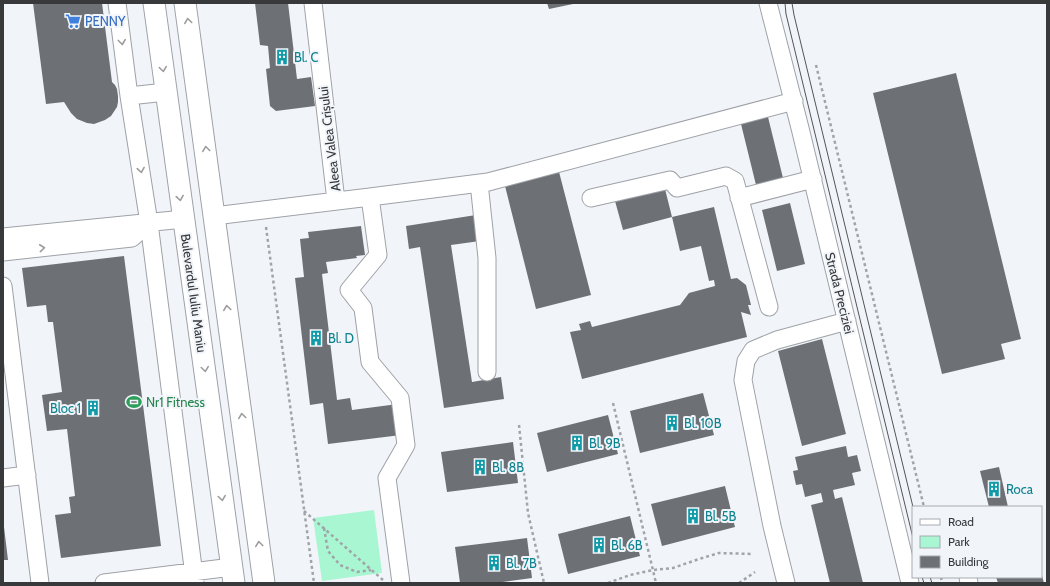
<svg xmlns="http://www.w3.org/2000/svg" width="1050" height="586" font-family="Cabin,sans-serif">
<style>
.green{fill:#a8f6d2}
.building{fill:#6d7175}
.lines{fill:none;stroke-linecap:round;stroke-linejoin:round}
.minor-casing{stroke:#9ea2a7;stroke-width:19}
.major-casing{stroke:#9ea2a7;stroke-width:23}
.path{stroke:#a1a4a8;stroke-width:2.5;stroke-dasharray:3 3;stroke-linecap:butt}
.minor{stroke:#fff;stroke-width:17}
.major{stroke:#fff;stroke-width:21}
.tram{stroke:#535456;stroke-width:1}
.oneway{stroke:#9c9c9d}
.labels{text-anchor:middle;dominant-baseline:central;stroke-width:4;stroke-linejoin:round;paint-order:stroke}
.shop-label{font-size:13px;fill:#366cbe;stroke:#f1f5fa;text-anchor:start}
.culture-label{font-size:13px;fill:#0d838f;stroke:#f1f5fa;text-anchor:start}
.street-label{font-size:13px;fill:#38393b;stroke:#f1f5fa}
.leisure-label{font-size:13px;fill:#27864d;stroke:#f1f5fa;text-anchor:start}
</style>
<rect width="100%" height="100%" fill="#f1f5fa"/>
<!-- green -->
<path class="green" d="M374 510 382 573 322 581 313 518Z"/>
<!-- building -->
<path class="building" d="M33 3H102L112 82 115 85 117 89 118 96V102L117 107 111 116 105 120 94 124 87 123 77 119 71 113 64 102 46 104Z
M255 3H288L297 79 311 77 315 106 276 111 270 106 266 69 270 68 268 46 260 45Z
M547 3H573V4L549 9Z
M956 73 1021 339 1001 344 1005 359 942 374 873 93Z
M768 117 783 178 756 185 741 124Z
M558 168 591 295 536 309 504 182Z
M665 189 672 217 623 230 615 201Z
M790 203 805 264 777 271 762 210Z
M714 207 731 279 737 278 746 285 751 305H748L751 315 741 312 747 337 582 379 570 332 581 330 579 324 590 321 592 327 680 305 689 293 715 286 714 280 709 281 701 246 680 251 672 217Z
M476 215 480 241 451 245 472 382 501 377 504 399 444 408 420 247 409 249 406 226Z
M361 226 365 255 356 256 357 258 326 262 328 273 322 274 337 400 350 398 352 410 398 404 401 435 328 444 323 403 310 405 295 278 304 277 300 239 309 238 308 232Z
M124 256 161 546 61 558 55 515 71 513 69 497 75 496 67 429 47 431 42 395 62 392 53 322H48L46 305 27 307 22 268Z
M822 339 846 434 802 446 778 351Z
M703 393 714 435 640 453 630 411Z
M608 415 618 454 547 472 537 433Z
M513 442 518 483 447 492 441 452Z
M846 446 848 457 857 455 861 471 852 473 855 485 833 490 835 499 842 497 863 583H830L811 505 823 502 821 493 805 497 802 484 796 485 793 471 798 470 795 457Z
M999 467 1008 507H989L980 471Z
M725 486 735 527 662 546 651 504Z
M630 516 640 556 568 574 558 534Z
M3 527H4L8 560H3Z
M527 538 532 578 495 583H460L455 547Z
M1041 572 1044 583H998L996 577H1041Z"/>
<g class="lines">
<!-- minor casing -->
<g class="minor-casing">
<path id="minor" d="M117 3 129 96 149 223 195 583
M313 3 336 201
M768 3 800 128 910 583
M129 96 166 92
M479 183 487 258V372
M370 197 378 255 349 290 363 308 370 362 400 398 406 445 387 478 401 583
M591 198 670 180 677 188 726 176 735 181 769 307
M739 198 813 179
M214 216 370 197 488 182 794 101
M3 237 184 219
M3 252 132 238 149 223
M3 286 40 583
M3 478 27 475
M968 577 969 583
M104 583 232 567
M786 583 772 526 743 380 746 361 753 350 777 340 847 321"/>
</g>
<!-- major casing -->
<g class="major-casing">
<path id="major" d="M154 3 234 583
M185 3 264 583"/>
</g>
<!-- path -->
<path class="path" d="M816 65 924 507
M266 227 314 583
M613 403 656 583
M519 425 528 513 544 583
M304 511 383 580
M324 528 328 551 340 565 357 572 371 570
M941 577 942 583
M608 583 630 575 653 570 673 568 699 559 719 553 752 554
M739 583 755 572"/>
<!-- minor -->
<use href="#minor" class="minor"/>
<!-- major -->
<use href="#major" class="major"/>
<!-- tram -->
<path class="tram" d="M785 3 786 14 913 538
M792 3 794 15 913 507
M922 577 924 583
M930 577 932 583"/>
</g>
<!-- one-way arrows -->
<defs><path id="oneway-chevron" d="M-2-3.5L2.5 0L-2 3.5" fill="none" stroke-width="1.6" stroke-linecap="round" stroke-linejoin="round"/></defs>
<g class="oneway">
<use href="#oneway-chevron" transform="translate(188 21) rotate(-98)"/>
<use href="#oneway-chevron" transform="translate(122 42) rotate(83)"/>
<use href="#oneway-chevron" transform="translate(163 69) rotate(82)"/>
<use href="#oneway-chevron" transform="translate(206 149) rotate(-98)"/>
<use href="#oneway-chevron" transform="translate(141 170) rotate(81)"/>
<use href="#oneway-chevron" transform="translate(180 198) rotate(81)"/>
<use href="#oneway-chevron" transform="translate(42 248) rotate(-6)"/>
<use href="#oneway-chevron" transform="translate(227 308) rotate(-98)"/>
<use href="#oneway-chevron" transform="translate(205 369) rotate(82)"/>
<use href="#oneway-chevron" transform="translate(242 416) rotate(-98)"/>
<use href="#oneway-chevron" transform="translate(222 498) rotate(82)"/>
<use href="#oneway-chevron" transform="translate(259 544) rotate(-98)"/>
</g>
<!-- icons -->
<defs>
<g id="supermarket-bare" transform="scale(1.2)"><path d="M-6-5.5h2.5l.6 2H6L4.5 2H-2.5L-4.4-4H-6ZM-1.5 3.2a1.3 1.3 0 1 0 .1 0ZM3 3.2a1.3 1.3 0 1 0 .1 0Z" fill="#3f7fe0" stroke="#f1f5fa" stroke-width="2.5" paint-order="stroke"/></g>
<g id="building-bare" transform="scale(1.2)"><path d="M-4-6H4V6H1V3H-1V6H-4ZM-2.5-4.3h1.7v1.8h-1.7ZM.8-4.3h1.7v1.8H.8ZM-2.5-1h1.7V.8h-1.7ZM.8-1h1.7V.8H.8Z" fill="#0f9aa8" stroke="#f1f5fa" stroke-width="2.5" paint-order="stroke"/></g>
<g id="stadium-bare" transform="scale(1.2)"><path d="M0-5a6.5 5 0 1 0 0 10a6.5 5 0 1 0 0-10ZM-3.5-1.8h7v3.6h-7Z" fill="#2e9e5b" stroke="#f1f5fa" stroke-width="2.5" paint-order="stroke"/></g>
</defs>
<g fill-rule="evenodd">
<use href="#supermarket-bare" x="73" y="21"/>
<use href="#building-bare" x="282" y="57"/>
<use href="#building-bare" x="316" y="338"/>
<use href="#stadium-bare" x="134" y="402"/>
<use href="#building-bare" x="93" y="408"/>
<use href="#building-bare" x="672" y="423"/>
<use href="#building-bare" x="577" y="443"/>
<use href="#building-bare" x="480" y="467"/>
<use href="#building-bare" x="994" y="489"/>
<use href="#building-bare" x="693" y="516"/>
<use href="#building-bare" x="599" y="545"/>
<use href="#building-bare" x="494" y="563"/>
</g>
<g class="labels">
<!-- shop labels -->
<g class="shop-label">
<text x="85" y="21">PENNY</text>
</g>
<!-- culture labels -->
<g class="culture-label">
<text x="294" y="57">Bl. C</text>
<text x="328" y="338">Bl. D</text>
<text x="81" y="408" text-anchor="end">Bloc 1</text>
<text x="684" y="423">Bl. 10B</text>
<text x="589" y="443">Bl. 9B</text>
<text x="492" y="467">Bl. 8B</text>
<text x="1006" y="489">Roca</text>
<text x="705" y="516">Bl. 5B</text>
<text x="611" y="545">Bl. 6B</text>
<text x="506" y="563">Bl. 7B</text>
</g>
<!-- street labels -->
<g class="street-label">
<text transform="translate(329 139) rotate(-97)">Aleea Valea Crișului</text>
<text transform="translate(194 293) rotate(82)">Bulevardul Iuliu Maniu</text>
<text transform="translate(840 293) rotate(76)">Strada Preciziei</text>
</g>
<!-- leisure labels -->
<g class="leisure-label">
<text x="146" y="402">Nr1 Fitness</text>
</g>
</g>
<!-- border -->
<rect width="1050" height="586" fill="none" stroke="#38393b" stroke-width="8"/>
<!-- legend -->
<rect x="912" y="506" width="130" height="72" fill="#f1f5fa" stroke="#a7aaae"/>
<rect x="920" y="519" width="20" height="6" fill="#ffffff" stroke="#a7aaae"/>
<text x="948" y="526" font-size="12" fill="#38393b">Road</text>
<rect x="920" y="536" width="20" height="12" fill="#a8f6d2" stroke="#a7aaae"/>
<text x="948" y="546" font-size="12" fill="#38393b">Park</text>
<rect x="920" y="556" width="20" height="12" fill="#6d7175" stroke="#a7aaae"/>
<text x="948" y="566" font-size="12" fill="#38393b">Building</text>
</svg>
